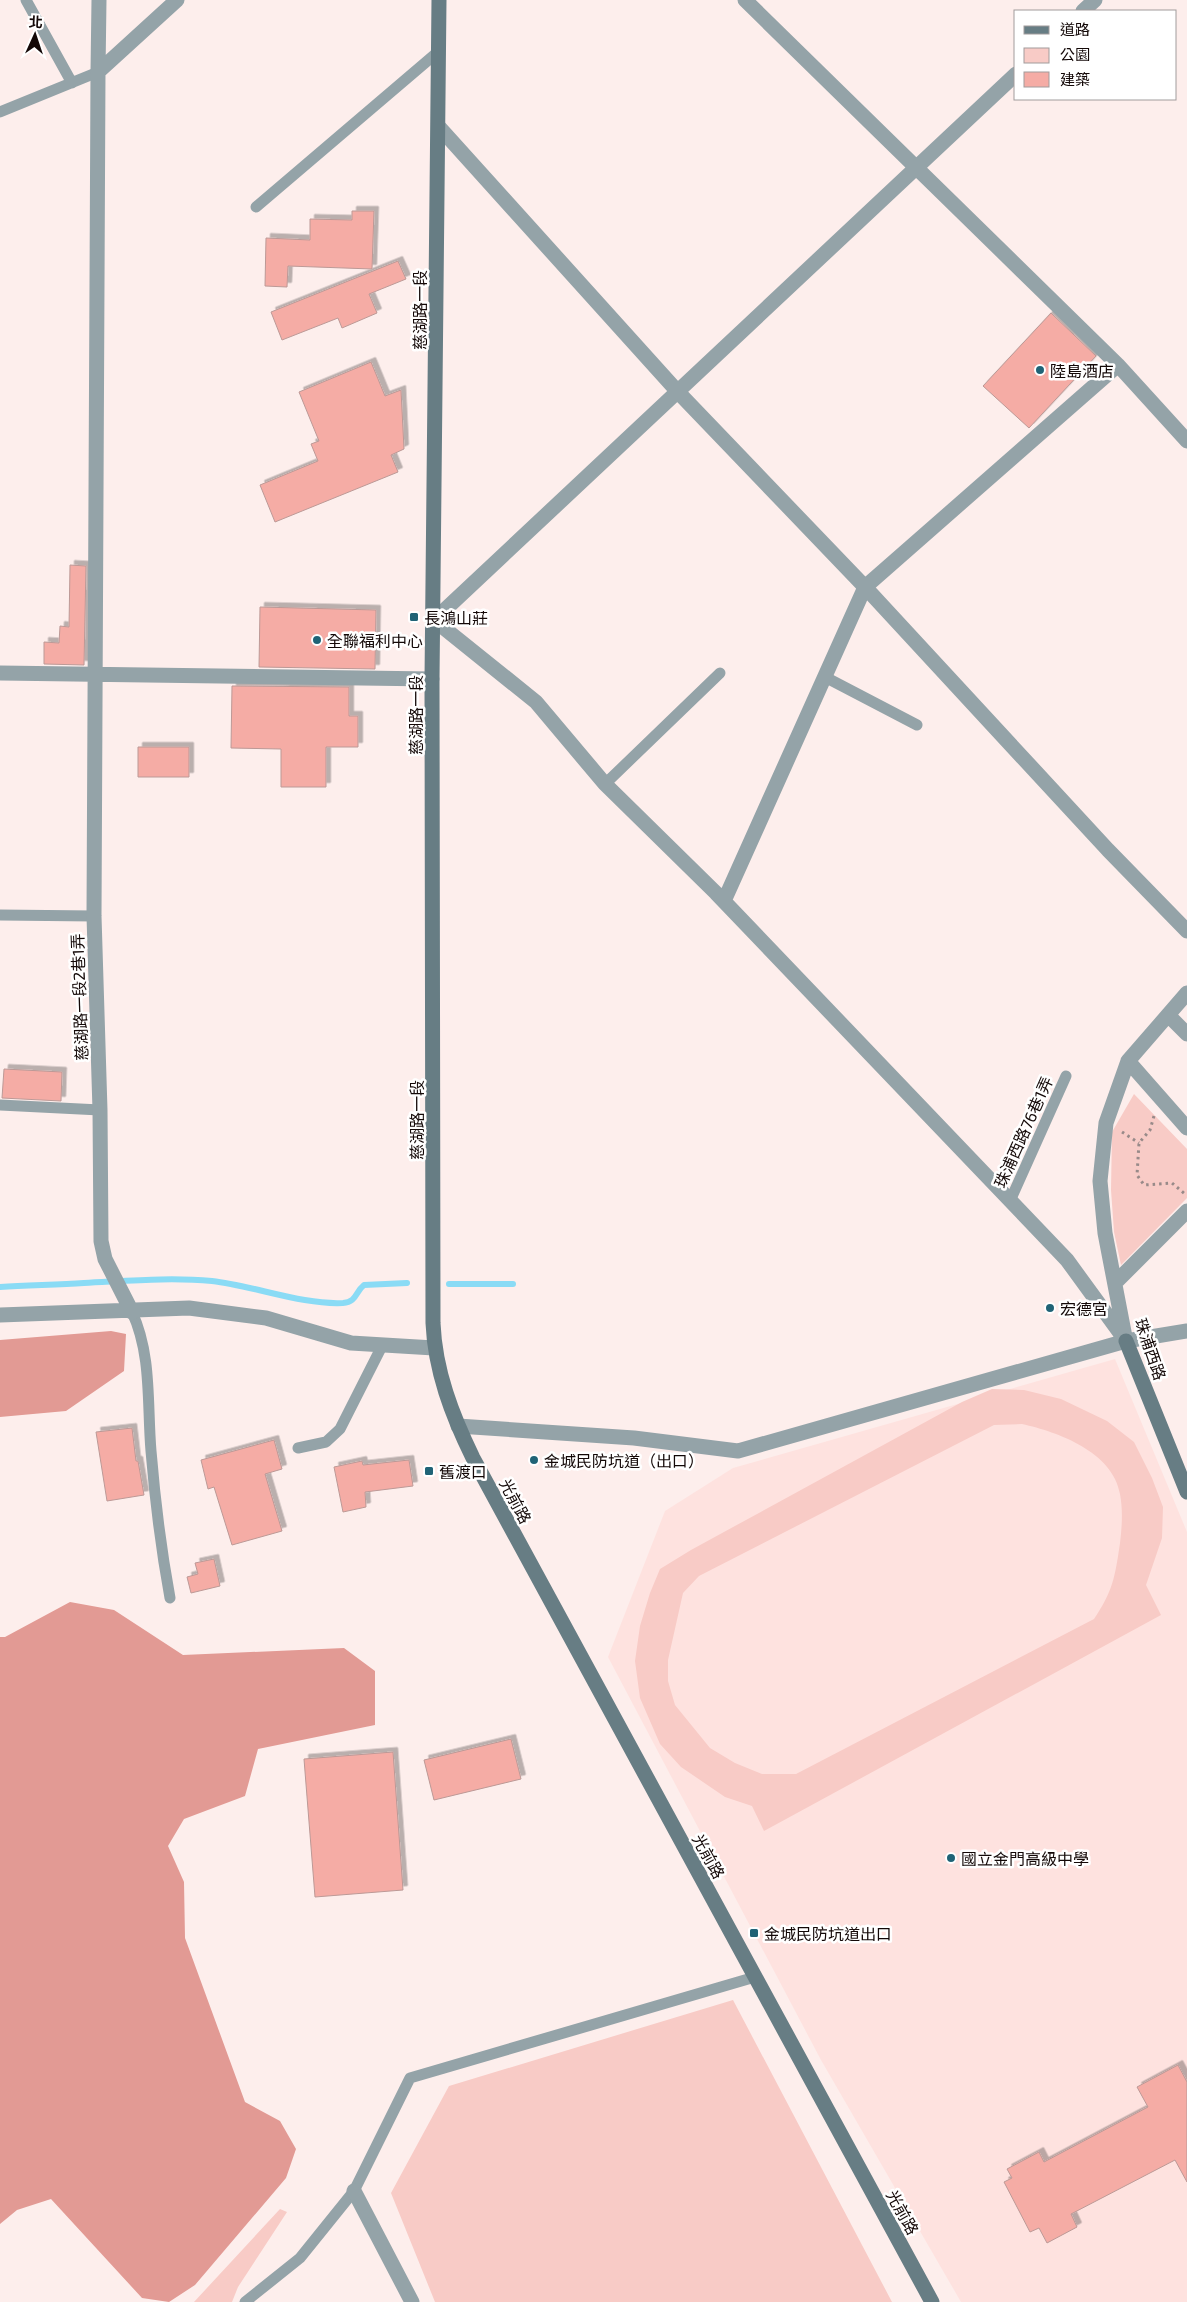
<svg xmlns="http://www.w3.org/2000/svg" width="1187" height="2302" font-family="'Exo 2','Noto Sans TC',sans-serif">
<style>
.built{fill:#fee2df}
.green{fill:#f8cbc6;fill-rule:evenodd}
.forest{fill:#e29a94}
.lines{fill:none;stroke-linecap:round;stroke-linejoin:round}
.stream{stroke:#8adbf5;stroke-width:6}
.building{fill:#f5aca5;stroke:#bc9996;filter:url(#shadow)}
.path{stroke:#988a89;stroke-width:3;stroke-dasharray:2.5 4;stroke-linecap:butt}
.lane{stroke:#94a3a8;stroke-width:11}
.street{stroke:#94a3a8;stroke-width:15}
.secondary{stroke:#677d84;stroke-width:15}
.poi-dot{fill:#206376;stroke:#fff;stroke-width:2}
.labels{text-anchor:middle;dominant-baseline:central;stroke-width:5;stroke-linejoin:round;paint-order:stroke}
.street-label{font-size:16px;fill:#130807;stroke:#fff}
.poi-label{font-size:16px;fill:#130807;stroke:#fff;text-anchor:start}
</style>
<defs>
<filter id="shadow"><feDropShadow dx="4.5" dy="-4.5" stdDeviation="0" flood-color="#0004"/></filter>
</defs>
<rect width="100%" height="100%" fill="#fdeeec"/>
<!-- built -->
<path class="built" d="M1115 1359 1187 1532V2302H961L821 2060 608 1657 665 1511 733 1468Z"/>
<!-- green -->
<path class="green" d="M1134 1094 1187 1149V1198L1121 1265 1114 1232 1111 1190 1112 1132Z
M992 1389 1024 1390 1061 1399 1107 1421 1134 1442 1152 1478 1163 1507 1162 1538 1146 1585 1161 1615 764 1831 752 1806 725 1797 681 1767 660 1744 640 1698 635 1661 640 1626 650 1593 660 1569 691 1550 962 1402ZM1022 1424C1058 1432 1113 1452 1120 1494 1123 1510 1122 1527 1120 1543 1115 1577 1113 1591 1094 1619L796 1774H762L735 1763 710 1748 675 1705 668 1681V1660L683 1593 699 1576 994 1425Z
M733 2000 892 2302H435L391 2193 449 2086Z
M280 2209 287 2212 238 2287 232 2302H194Z"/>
<!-- forest -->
<path class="forest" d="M111 1331 126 1334 124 1371 66 1411 0 1417V1340Z
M70 1602 114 1610 183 1655 344 1648 375 1671V1725L258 1749 245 1796 184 1819 168 1846 184 1882 185 1938 245 2102 280 2121 296 2149 286 2178 195 2285 169 2302 142 2298 51 2199 17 2210 0 2224V1637H5Z"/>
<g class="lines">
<!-- stream -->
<path class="stream" d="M449 1284H513
M0 1287C28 1285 56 1285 84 1283 127 1281 169 1277 212 1281 255 1286 302 1305 343 1303 357 1302 355 1292 364 1285L407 1283"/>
</g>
<!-- building -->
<path class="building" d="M352 211H374L372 269 288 266 287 287 265 286 266 238 310 240V219L352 220Z
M398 261 406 279 369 294 377 313 342 328 338 318 282 340 271 312Z
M1051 313 1096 356 1029 428 983 386Z
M371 362 385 396 401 390 404 449 391 455 398 472 275 522 260 485 318 461 311 444 319 441 299 392Z
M70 565 86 566 84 665 44 664V642L59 643 60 626 69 627Z
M260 607 376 610 375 669 259 667Z
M232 686 349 687V716H358V747H326V787H281V749L231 748Z
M138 747H189V777H138Z
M4 1069 62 1072 61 1101 2 1098Z
M132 1428 136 1461H138L144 1495 107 1501 96 1432Z
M274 1440 282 1469 265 1474 282 1531 232 1545 214 1487 208 1489 201 1460Z
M409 1460 413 1486 365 1492 366 1507 343 1512 334 1467 362 1461 363 1465Z
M214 1559 220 1586 191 1593 187 1577 198 1574 195 1563Z
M511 1739 521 1779 434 1800 424 1760Z
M393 1752 403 1890 315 1897 304 1759Z
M1178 2065 1187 2082V2182L1175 2160 1071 2214 1077 2227 1047 2243 1039 2228 1030 2232 1004 2182 1012 2178 1007 2169 1039 2152 1044 2162 1148 2107 1137 2087Z"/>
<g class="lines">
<!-- path -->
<path class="path" d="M1154 1116 1150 1130 1139 1143 1137 1175 1144 1185 1172 1183 1185 1194
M1122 1132 1139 1143"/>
<!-- lane -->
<path class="lane" d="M26 0 72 83
M0 112 98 72
M256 207 439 51
M825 677 917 725
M605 784 720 673
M0 915 94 916
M0 1105 100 1110
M1010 1201 1066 1076
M132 1312C152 1355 147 1404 151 1451 155 1500 161 1549 170 1598
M298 1448 326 1442 340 1429 382 1346
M245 2302 300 2258 354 2191 410 2078 755 1977"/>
<!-- street -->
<path class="street" d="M745 0 1118 365 1187 441
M1083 11 1095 0
M98 72 99 0
M1016 74 434 620 536 702 605 784 716 893 1067 1260 1126 1341
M439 127 678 392 865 587 1108 850 1187 931
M0 673 432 679
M724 901 865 587 1118 365
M1168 1015 1187 1034
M1128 1061 1187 1128
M1115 1283 1187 1211
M132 1312 105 1259 101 1241 100 1110 94 916 98 72 177 0
M0 1315 189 1308 266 1318 351 1343 434 1348
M1125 1337 1105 1233 1100 1181 1106 1123 1128 1061 1187 993
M458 1426 634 1438 738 1451 1126 1341 1187 1331
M354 2191 412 2302"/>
<!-- secondary -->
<path class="secondary" d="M439 0 432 679 433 1323C435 1371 452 1415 473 1458L932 2302
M1126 1341 1187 1492"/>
</g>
<!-- markers -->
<g class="poi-dot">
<circle cx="1040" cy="370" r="5"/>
<rect x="409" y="612" width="10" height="10" rx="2.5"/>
<circle cx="317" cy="640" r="5"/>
<circle cx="1050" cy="1308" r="5"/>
<circle cx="534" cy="1460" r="5"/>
<rect x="424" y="1466" width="10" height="10" rx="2.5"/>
<circle cx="951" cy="1858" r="5"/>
<rect x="749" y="1928" width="10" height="10" rx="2.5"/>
</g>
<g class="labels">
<!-- street labels -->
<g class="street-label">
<text transform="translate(419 310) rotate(-90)">慈湖路一段</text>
<text transform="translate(415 715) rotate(-90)">慈湖路一段</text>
<text transform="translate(79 997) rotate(-92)">慈湖路一段2巷1弄</text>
<text transform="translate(416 1120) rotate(-90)">慈湖路一段</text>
<text transform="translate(1023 1132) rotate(-66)">珠浦西路76巷1弄</text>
<text transform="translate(1151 1349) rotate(71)">珠浦西路</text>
<text transform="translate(516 1501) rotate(62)">光前路</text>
<text transform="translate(709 1856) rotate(61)">光前路</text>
<text transform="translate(903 2212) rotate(61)">光前路</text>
</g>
<!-- poi labels -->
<g class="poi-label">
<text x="1050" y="370">陸島酒店</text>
<text x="424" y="617">長鴻山莊</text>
<text x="327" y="640">全聯福利中心</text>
<text x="1060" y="1308">宏德宮</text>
<text x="544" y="1460">金城民防坑道（出口）</text>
<text x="439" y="1471">舊渡口</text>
<text x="961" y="1858">國立金門高級中學</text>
<text x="764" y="1933">金城民防坑道出口</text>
</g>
</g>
<!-- legend -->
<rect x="1014" y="10" width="162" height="90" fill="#ffffff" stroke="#a19c9c"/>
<rect x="1024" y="26" width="25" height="8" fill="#677d84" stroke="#a19c9c"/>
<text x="1060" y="35" font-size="15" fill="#130807">道路</text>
<rect x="1024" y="48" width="25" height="15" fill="#f8cbc6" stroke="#a19c9c"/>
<text x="1060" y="60" font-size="15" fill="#130807">公園</text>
<rect x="1024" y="72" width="25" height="15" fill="#f5aca5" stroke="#a19c9c"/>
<text x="1060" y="85" font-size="15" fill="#130807">建築</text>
<!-- north arrow -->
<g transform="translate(35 35) rotate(3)" stroke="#ffffff" stroke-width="4" paint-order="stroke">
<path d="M0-4L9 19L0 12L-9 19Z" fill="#130807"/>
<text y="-8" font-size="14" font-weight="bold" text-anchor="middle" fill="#130807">北</text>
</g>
</svg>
